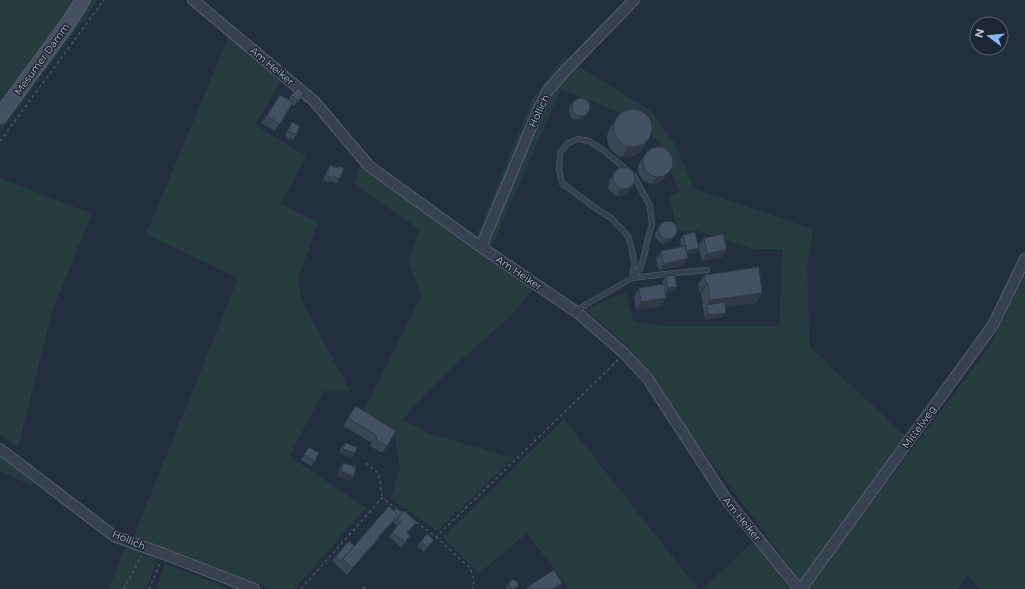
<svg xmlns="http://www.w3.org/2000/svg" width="1025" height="589" font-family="Montserrat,sans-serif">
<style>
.green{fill:#263c3f}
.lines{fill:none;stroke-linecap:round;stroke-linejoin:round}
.lane-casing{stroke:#565f6c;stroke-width:6}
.street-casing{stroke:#565f6c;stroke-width:12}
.secondary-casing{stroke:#565f6c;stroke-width:16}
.path{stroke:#44595c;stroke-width:1.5;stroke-dasharray:3 3;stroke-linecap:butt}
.lane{stroke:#38414e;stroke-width:5}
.street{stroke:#38414e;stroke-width:10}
.secondary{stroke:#465061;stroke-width:14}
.wall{fill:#3b4654}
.shaded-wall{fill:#303945}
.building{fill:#455162;stroke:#303945}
.labels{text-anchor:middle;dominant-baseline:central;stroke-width:3;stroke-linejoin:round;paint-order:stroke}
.street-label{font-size:10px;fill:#b4bcc9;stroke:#1d2633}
</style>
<rect width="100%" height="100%" fill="#242f3e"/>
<!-- green -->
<path class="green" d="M0 0H98L0 133V100L3 95 0 92Z
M229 36 281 81 255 125 306 156 281 204 318 222 299 276 300 297 350 391H324L289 456 366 508 294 589H270L134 536 238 278 146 234Z
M564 56 581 68 650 110 674 142 694 189 813 229 807 269 810 348 907 437 800 580 692 436 630 348 586 310 625 292 634 322 667 326H779L783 249H753L695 230 678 231 669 196 680 192 659 143 642 121 561 89 492 246 476 237 532 100Z
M360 165 533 290 509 317 442 377 402 420 431 434 513 458 437 531 391 498 400 467 394 429 363 412 421 296 408 260 420 230 354 184Z
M0 178 92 214 53 308 18 448 0 434Z
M1025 274V589H979L977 585 967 575 958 589H807L991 344Z
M564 419 698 589H569L527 533 479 573 443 537Z
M0 456 28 477 33 486 0 471Z
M753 542 790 589H703Z
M125 546 158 558 146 589H109Z
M165 564 230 589H156Z"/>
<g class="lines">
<!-- lane casing -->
<g class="lane-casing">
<path id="lane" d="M632 278 666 274 707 270
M576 311 587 304 632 278 634 264 632 250 628 236 611 218 594 207 562 183 559 170 560 153 568 143 578 139 589 141 603 150 634 176 650 206 652 225 649 234 644 256 640 269 632 278"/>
</g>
<!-- street casing -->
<g class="street-casing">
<path id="street" d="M193 0 314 101 369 166 481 247 578 313 624 353 648 379 726 499 799 589
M481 247 537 113 547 92 564 72 634 0
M0 449 114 536 164 554 254 589
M801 589 993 325 1025 259"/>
</g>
<!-- secondary casing -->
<g class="secondary-casing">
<path id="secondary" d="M0 116 69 22 83 0"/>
</g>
<!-- path -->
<path class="path" d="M0 141 104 0
M366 463 377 472 380 480 382 498
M416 522 436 537 619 359
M436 537 470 568 474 579 473 589
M124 589 141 556
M149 589 160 563
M301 589 382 498 403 513"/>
<!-- lane -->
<use href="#lane" class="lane"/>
<!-- street -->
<use href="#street" class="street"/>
<!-- secondary -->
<use href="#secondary" class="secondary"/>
</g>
<!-- wall -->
<path class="wall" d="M280 95 288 100 291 95 301 98 294 106 292 104 275 131 261 123Z
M573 102 588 112 583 119 577 120 571 118 569 112 570 107Z
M618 116 650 138 639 153 633 156 627 157H621L616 154 611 150 608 144 607 138 608 131Z
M292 122 296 135 293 140 290 138 289 140 287 139 288 137 285 136 289 127Z
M648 151 664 179 660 182 656 184H651L643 180 640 176 638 172V167L640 162Z
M330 165 337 168 339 166V179L336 184 330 181 328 182 323 180 327 170Z
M614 173 629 191 623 196H616L610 191 608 188 609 181Z
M661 223 670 242 663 244 658 241 655 237V234L658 228Z
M683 235 696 253 687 255 683 265 659 271 656 259 661 251 681 247 680 240Z
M704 238 727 249 722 257 702 261 698 246Z
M705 275 756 303 725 307 723 317 705 320 701 293H699L698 284Z
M666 276 677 287 673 291 666 293 661 306 636 310 634 296 639 288 663 284V281Z
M356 406 387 446 382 453 370 446 372 443 343 426Z
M345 443 355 453 352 458 339 454 341 448Z
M309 447 315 461 311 466 301 460Z
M343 463 354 476 350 481 337 476 340 468Z
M394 511 413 526 407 533V541L401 547 389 537 397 526 393 522 378 538 373 545 347 575 332 561 336 556 354 546Z
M421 541 430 545 424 552 417 546Z
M510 581 519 585 517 588 515 589H508L506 587Z
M562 583 558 589H526L529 586Z"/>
<!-- shaded-wall -->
<path class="shaded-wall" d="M588 112 583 119 577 120 580 116Z
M650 138 639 153 633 156 627 157H621L628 147Z
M669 172 664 179 660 182 656 184H651L656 177Z
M634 184 629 191 623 196H616L621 188Z
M676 234 670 242 663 244 667 239Z
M699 248 696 253 683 256 687 251Z
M727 249 722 257 702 261 707 254Z
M688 258 683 265 659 271 664 264Z
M708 283 701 293H699L706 284Z
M677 287 673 291 665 293 668 288Z
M762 293 756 303 708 309 707 305 710 300Z
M666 298 661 306 636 310 641 302Z
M726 313 723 317 705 320 708 315Z
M343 449 355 453 352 458 339 454Z
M341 471 354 476 350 481 337 476Z
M398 515 393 522 373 545 378 537Z
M379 538 373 545 347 575 352 568Z
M562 583 558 589H552Z"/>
<!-- building -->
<path class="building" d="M298 88 304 93 298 101 291 95Z
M280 95 293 102 280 124 267 116Z
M572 107a9 9 0 1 1 18 0a9 9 0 1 1-18 0Z
M614 128a19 19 0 1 1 38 0a19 19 0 1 1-38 0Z
M292 122 300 126 296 135 293 133V135L291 134 292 132 288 131Z
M643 162a15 15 0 1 1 30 0a15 15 0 1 1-30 0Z
M330 165 338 168 339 166 344 169 339 179 333 176 332 178 326 175Z
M613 178a11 11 0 1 1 22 0a11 11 0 1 1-22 0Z
M659 230a9 9 0 1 1 18 0a9 9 0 1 1-18 0Z
M695 232 699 248 687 251 683 235Z
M723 234 727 249 707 254 704 238Z
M685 246 688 258 664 264 661 251Z
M759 267 762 293 710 300 708 283 706 284 705 275Z
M675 275 677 287 668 288 666 276Z
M664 284 666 298 641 302 639 288Z
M725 302 726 313 708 315 707 305Z
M356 406 396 431 387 446 376 439 377 436 348 418Z
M345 443 357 447 355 453 343 449Z
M309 447 319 453 315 461 304 455Z
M343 463 356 467 354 476 341 471Z
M389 506 398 515 378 537 379 538 352 568 343 559Z
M397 508 402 513 396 521 394 519 398 515 394 511Z
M404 511 417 522 407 532 410 536 404 542 392 532 401 522 397 518Z
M427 534 434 540 427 547 421 541Z
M349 541 354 546 341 561 336 556Z
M554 570 562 583 552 589H531L529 586Z
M513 579 514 580H515L519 585 513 589H512L508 584 511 582 510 581Z
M364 586 367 589H361Z"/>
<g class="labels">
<!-- street labels -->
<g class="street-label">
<text transform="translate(42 59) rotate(-54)">Mesumer Damm</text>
<text transform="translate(272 66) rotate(40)">Am Heiker</text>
<text transform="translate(539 111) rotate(-65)">Hollich</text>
<text transform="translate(519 273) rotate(34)">Am Heiker</text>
<text transform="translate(919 427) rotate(-54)">Mittelweg</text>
<text transform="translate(742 519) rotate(51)">Am Heiker</text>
<text transform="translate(129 540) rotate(23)">Hollich</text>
</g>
</g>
<!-- north arrow -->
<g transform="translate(989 36) rotate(286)"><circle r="19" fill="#1d2633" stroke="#59626f"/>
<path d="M0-3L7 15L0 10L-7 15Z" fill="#8ab4f8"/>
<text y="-6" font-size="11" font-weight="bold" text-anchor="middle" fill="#b4bcc9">N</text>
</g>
</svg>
